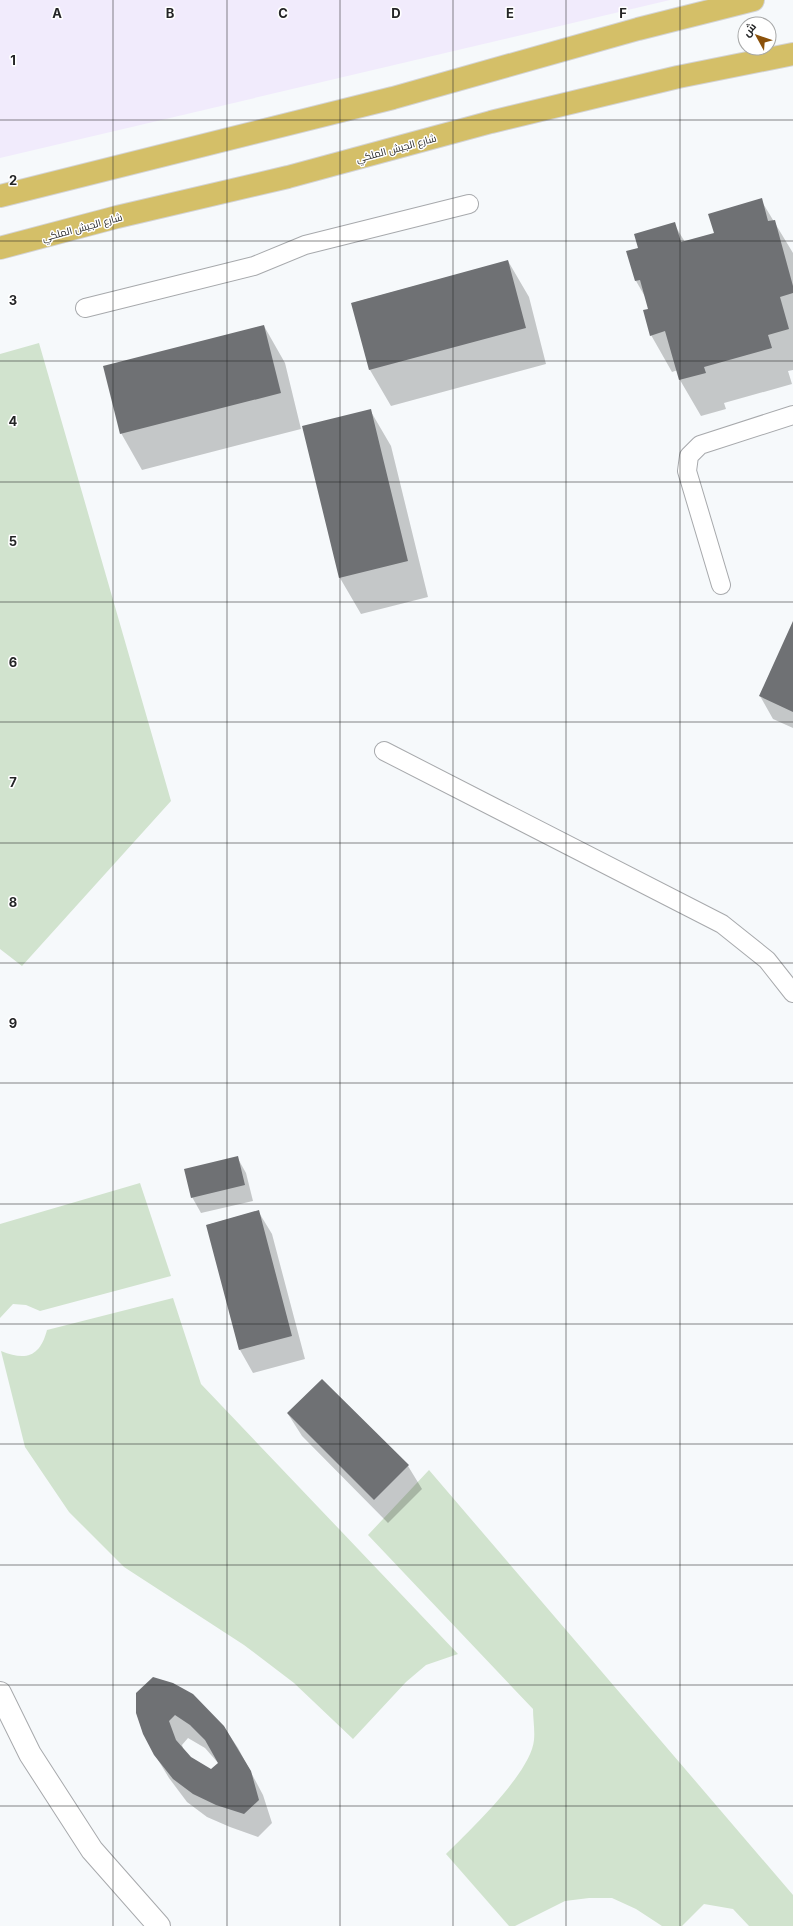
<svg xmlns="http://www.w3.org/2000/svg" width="793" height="1926" font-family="Inter,Cairo,sans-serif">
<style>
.medical{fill:#f1ebfc}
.green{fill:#d1e3ce}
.shadow{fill:#0003;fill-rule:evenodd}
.building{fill:#6f7174;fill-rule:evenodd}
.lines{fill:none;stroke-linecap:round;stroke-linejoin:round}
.lane-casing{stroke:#a7a9ac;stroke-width:20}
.secondary-casing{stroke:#a7a9ac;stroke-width:24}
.primary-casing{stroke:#d3d3d4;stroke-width:24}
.lane{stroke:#fff;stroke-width:18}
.secondary{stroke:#fff;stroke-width:22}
.primary{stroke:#d4bf68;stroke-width:22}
.grid{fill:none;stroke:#242526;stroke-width:1;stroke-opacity:0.55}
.labels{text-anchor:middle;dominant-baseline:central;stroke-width:3;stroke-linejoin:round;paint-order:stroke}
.street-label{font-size:10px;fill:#242526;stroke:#fff}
.grid-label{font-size:13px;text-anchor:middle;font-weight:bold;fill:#242526;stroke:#fff;stroke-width:3;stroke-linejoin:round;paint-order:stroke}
</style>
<rect width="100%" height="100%" fill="#f6f9fb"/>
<!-- medical -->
<path class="medical" d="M0 0H670L0 158Z"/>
<!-- green -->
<path class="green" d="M39 343 171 801 22 966 0 949V354Z
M140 1183 171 1276 40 1311 26 1305 13 1304 0 1318V1224Z
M173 1298 201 1384 458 1654 426 1665 406 1682 353 1739 294 1683 244 1645 124 1567 69 1512 25 1447 1 1351C26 1361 40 1357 47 1330Z
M429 1470 793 1895V1926H749L733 1909 704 1904 682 1926H662L636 1909 612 1898H589L565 1901 515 1926H509L446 1854C469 1831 531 1773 534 1740 535 1730 533 1719 533 1709L368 1535Z"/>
<!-- shadow -->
<path class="shadow" d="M761 200 793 253V370L788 371 792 384 724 403 726 409 701 416 680 380 678 370 672 372 651 335 649 310 647 300 636 281 639 249 674 224 685 242 715 234Z
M508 261 529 297 546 364 391 406 370 370 352 303Z
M264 326 285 363 301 429 142 470 121 433Z
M370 410 391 446 428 597 361 614 340 578 303 427Z
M793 623V728L773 719 760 696Z
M237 1157 246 1173 253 1201 201 1213 192 1197Z
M258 1211 272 1234 305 1359 253 1373 240 1350 207 1225Z
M322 1380 408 1466 422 1489 388 1523 302 1436 288 1414Z
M137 1694 224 1727 238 1748 263 1795 272 1823 258 1837 230 1827 207 1817 187 1802 169 1778 155 1755ZM188 1738 205 1748 219 1764 211 1770 191 1758 184 1751 182 1745Z"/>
<!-- building -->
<path class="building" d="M762 198 768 221 775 220 793 286V293L780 297 789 329 768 335 772 348 704 367 706 373 679 380 665 331 650 336 643 310 648 309 640 280 635 281 626 251 638 248 634 234 675 222 681 242 714 233 708 214Z
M508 260 526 328 369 370 351 303Z
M264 325 281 393 120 434 103 366Z
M371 409 408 561 339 578 302 426Z
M793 621V712L759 696Z
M238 1156 245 1185 191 1198 184 1169Z
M259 1210 292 1336 239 1350 206 1225Z
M322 1379 409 1465 374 1500 287 1413Z
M153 1677 173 1683 193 1694 224 1726 251 1771 259 1800 244 1814 216 1805 193 1794 173 1779 154 1755 143 1734 136 1713V1693ZM175 1715 190 1725 205 1740 218 1763 211 1769 191 1757 176 1740 169 1721Z"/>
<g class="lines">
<!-- lane casing -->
<g class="lane-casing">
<path id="lane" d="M85 308 254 266 305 245 469 204
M721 585 687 471 689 456 700 445 793 415
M384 751 722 924 767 960 793 993"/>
</g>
<!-- secondary casing -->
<g class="secondary-casing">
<path id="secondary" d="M0 1693 30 1754 92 1850 159 1926"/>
</g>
<!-- primary casing -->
<g class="primary-casing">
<path id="primary" d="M0 196 393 98 638 29 753 0
M0 248 117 217 288 177 491 122 678 77 793 54"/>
</g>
<!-- lane -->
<use href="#lane" class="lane"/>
<!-- secondary -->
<use href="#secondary" class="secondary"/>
<!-- primary -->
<use href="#primary" class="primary"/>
</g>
<!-- grid -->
<path class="grid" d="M113 0V1926M227 0V1926M340 0V1926M453 0V1926M566 0V1926M680 0V1926M0 120H793M0 241H793M0 361H793M0 482H793M0 602H793M0 722H793M0 843H793M0 963H793M0 1083H793M0 1204H793M0 1324H793M0 1444H793M0 1565H793M0 1685H793M0 1806H793"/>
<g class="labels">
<!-- street labels -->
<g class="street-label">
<text transform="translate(396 148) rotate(-15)">شارع الجيش الملكي</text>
<text transform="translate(82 227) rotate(-15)">شارع الجيش الملكي</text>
</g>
</g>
<g class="grid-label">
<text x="57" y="18">A</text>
<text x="170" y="18">B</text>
<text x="283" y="18">C</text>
<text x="396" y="18">D</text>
<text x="510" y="18">E</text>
<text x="623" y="18">F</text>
<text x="13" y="65">1</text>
<text x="13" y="185">2</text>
<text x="13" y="305">3</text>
<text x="13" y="426">4</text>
<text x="13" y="546">5</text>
<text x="13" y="667">6</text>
<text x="13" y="787">7</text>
<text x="13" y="907">8</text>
<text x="13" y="1028">9</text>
</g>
<!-- north arrow -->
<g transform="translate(757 36) rotate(310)"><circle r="19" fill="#ffffff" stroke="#a7a8a8"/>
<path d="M0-3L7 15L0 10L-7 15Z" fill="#8b510a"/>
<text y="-6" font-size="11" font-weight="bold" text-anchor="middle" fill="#242526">ش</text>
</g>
</svg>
